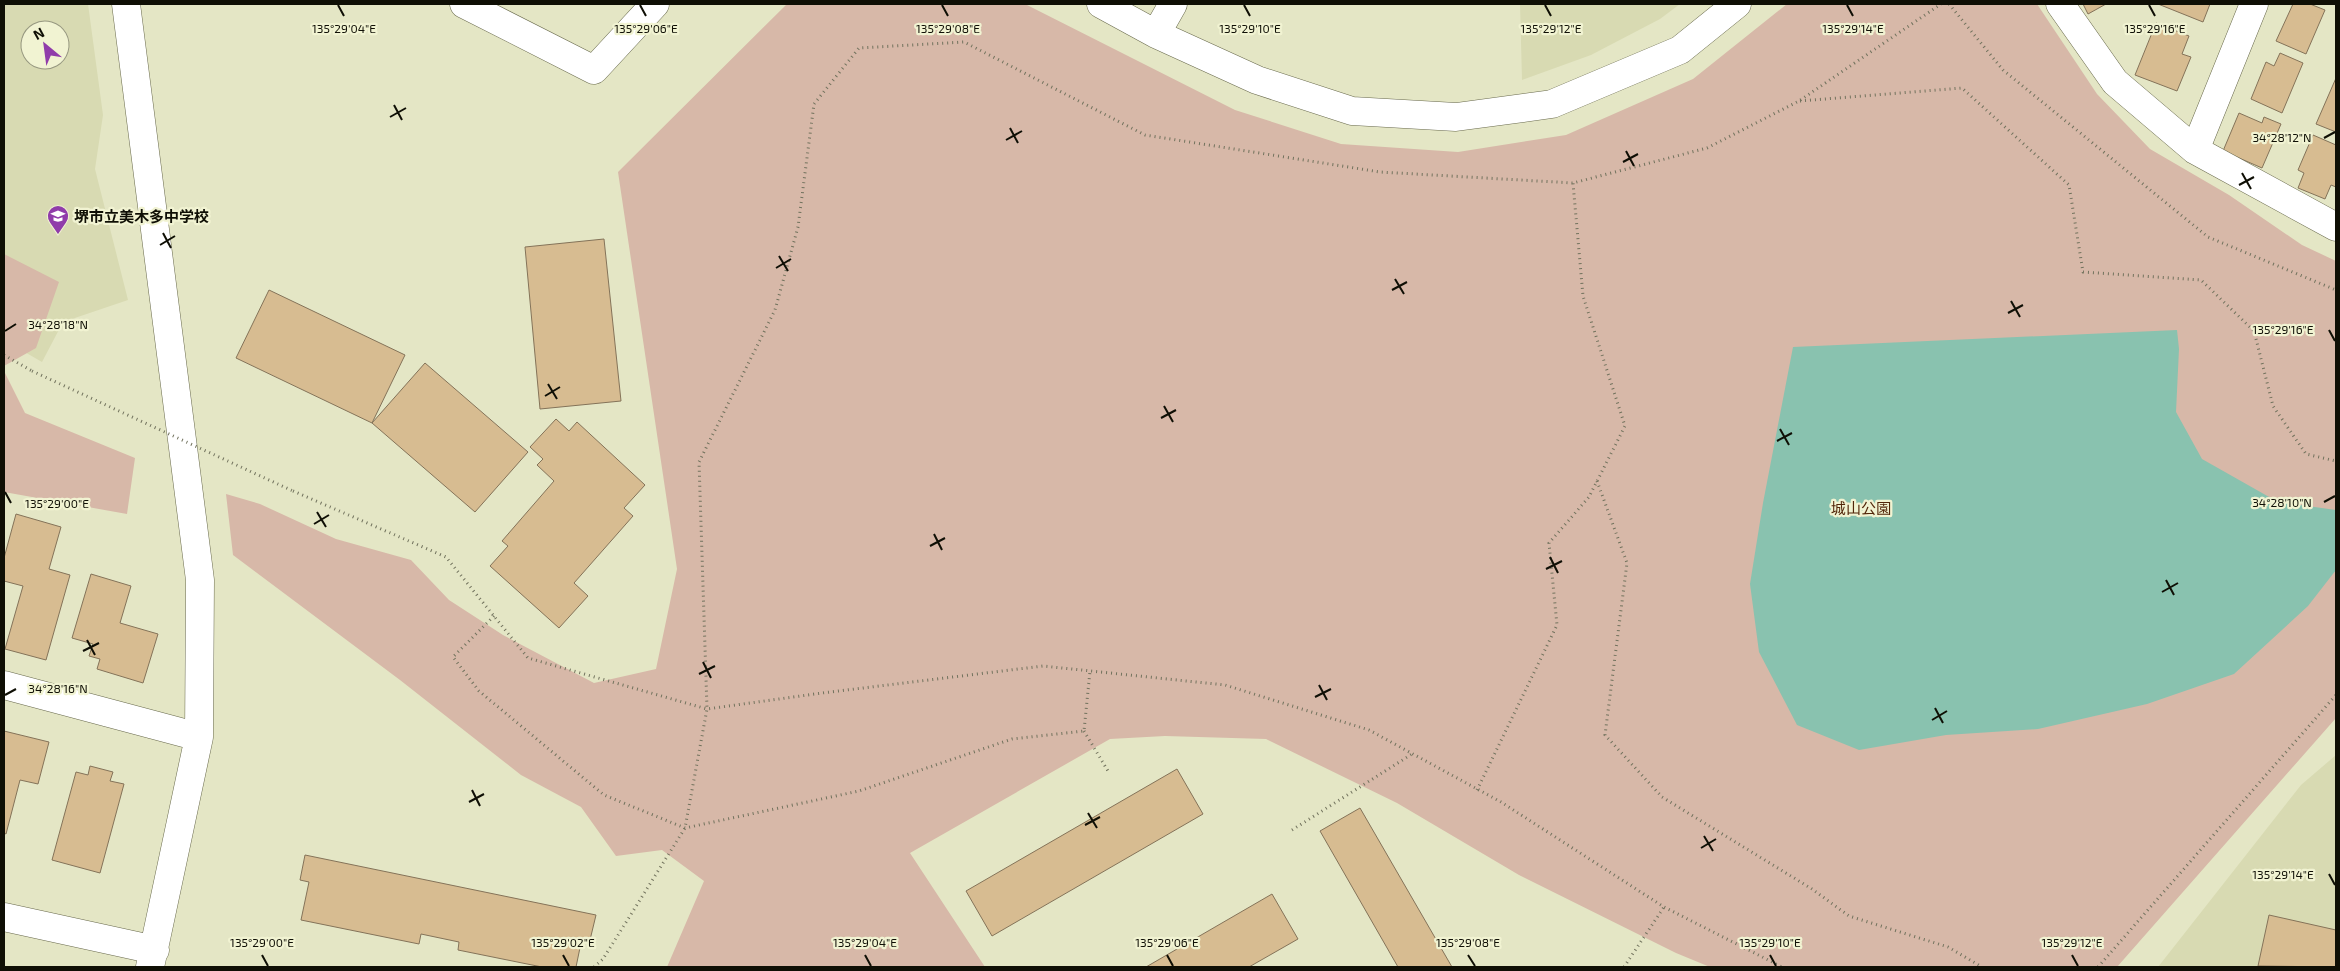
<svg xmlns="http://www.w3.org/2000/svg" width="2340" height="971" font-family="'Exo 2','Noto Sans JP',sans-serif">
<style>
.built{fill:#d8dab2;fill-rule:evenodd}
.green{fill:#d7b8a8}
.water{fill:#89c2af}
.building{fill:#d7bc91;stroke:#847359}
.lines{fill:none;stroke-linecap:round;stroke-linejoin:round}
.minor-casing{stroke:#696a4d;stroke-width:29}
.path{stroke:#71725d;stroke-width:3;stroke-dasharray:1 4;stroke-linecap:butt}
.minor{stroke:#fff;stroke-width:28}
.path-bridge{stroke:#71725d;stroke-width:3;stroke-dasharray:1 4;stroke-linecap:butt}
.ticks{fill:none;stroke:#0f0f05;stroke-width:2}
.labels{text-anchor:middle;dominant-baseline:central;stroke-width:4.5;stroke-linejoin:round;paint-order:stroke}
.poi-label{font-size:15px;font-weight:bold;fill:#0f0f05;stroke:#f1f3d2;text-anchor:start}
.park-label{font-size:15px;fill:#52260a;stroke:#f1f3d2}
.ticks-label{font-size:12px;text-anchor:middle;fill:#0f0f05;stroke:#f1f3d2;stroke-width:4.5;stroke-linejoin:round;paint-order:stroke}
</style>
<rect width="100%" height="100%" fill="#e4e6c5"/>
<!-- built -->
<path class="built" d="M4 4H88L103 115 95 169 128 300 63 322 42 362 4 340ZM30 30H60V60H30Z
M1520 4H1680L1660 19 1591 55 1522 80Z
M2336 755V967H2158L2301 785Z"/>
<!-- green -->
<path class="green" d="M787 4H1025L1235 110 1341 144 1458 152 1566 135 1693 79 1787 4H2037L2097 94 2150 149 2229 195 2302 245 2336 261V718L2117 967H1710L1676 953 1519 875 1397 803 1266 739 1165 736 1110 739 910 853 985 967H667L704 881 662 850 616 856 581 807 521 775 400 680 233 555 226 494 260 504 336 539 411 560 449 600 503 635 594 683 656 669 677 569 618 172Z
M4 254 59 282 36 348 4 366Z
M4 371 25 413 135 458 127 514 4 492Z"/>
<!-- water -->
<path class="water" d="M2177 330 2179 349 2176 412 2202 459 2278 502 2336 510V570L2308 606 2234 674 2147 704 2038 729 1946 735 1859 750 1797 725 1759 652 1750 584 1763 503 1793 347Z"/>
<!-- building -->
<path class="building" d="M2083 4H2106L2088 14Z
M2158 4H2210L2203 22Z
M2293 4H2310L2325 10 2306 54 2276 41Z
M2156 23 2189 36 2182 54 2191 57 2177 91 2135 75Z
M2280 53 2303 63 2282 113 2251 99 2266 62 2274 66Z
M2336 78V132L2316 124Z
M2239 113 2262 123 2264 117 2281 124 2262 168 2223 151Z
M2313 135 2336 145V187L2331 185 2325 199 2298 188 2304 173 2298 170Z
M604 239 621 401 540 409 525 247Z
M269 290 405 355 372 423 236 358Z
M425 363 528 452 475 512 372 423Z
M556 419 569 431 577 422 645 485 624 508 633 516 574 583 588 596 559 628 490 566 508 546 502 541 554 481 537 465 543 459 530 447Z
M16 514 61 527 49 569 70 575 46 660 5 649 23 586 4 581V558Z
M91 574 131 586 120 623 158 634 143 683 97 669 100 659 89 656 93 644 72 638Z
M4 731 49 742 38 784 20 780 6 834 4 833Z
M90 766 113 772 110 781 124 784 100 873 52 860 76 772 88 775Z
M1177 769 1203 814 992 936 966 891Z
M1360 808 1452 967H1398L1320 831Z
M305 855 596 915 590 940 582 938 576 967H542L458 950 459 942 421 934 419 944 301 920 309 882 300 880Z
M1272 894 1298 939 1249 967H1146Z
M2269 915 2336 930V967L2258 966Z"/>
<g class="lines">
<!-- minor casing -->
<g class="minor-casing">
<path id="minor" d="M126 4 200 580 199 737 150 967
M464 4 594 70 655 4
M1101 4 1156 34 1257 80 1352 111 1456 117 1552 104 1680 50 1737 4
M2060 4 2115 82 2195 150 2336 227
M1156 34 1173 4
M2195 150 2254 4
M4 685 199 737
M4 917 155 950"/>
</g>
<!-- path -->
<path class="path" d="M1949 4 2003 70 2208 237 2336 290
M1800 101 1962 88 2069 185 2083 272 2201 280 2254 331 2273 406 2306 454 2336 461
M4 355 32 371
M1597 481 1627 563 1605 735 1662 797 1812 889 1849 916 1948 947 1982 967
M293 491 446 557 528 658 707 709 822 693 1043 666 1225 685 1369 730 1501 802 1664 907 1782 967
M494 616 453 657 479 691 604 795 685 828 859 791 1012 739 1084 731 1090 671
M1084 731 1108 771
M1477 790 1557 625 1549 543 1589 497 1625 426 1583 296 1573 183
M1292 830 1412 754
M594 967 603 959 685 828 707 709 699 462 775 310 798 227 814 104 859 48 964 42 1145 135 1380 172 1573 183 1707 148 1799 101 1941 4
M1624 967 1664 907
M2098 967 2336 695"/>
<!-- minor -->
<use href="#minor" class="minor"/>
<!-- path-bridge -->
<path class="path-bridge" d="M32 371 293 491"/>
</g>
<!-- ticks -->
<path class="ticks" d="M338 5 344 16M640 5 646 16M942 5 948 16M1244 5 1250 16M1545 5 1551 16M1847 5 1853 16M2149 5 2155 16M394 105 402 120M390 117 406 108M1010 128 1018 143M2324 138 2335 132M1006 140 1022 131M1626 151 1634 166M1623 162 1638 154M2242 173 2251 189M2239 185 2254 177M163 233 171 248M160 245 175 236M779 256 788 271M776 268 791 259M1395 279 1404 294M1392 290 1407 282M2011 301 2020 317M2008 313 2023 305M2329 330 2335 341M5 331 16 324M548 384 557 399M545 396 560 387M1164 406 1173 422M1161 418 1176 410M1780 429 1789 445M1777 441 1792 433M5 492 11 503M2324 502 2335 496M317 512 326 527M314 524 329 515M934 534 942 550M930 546 945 538M1550 557 1558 573M1546 569 1562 561M2166 580 2174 595M2162 592 2178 583M87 640 95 655M83 651 99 643M703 662 711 678M699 674 715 666M1319 685 1327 700M5 695 16 689M1315 697 1331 689M1935 708 1943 723M1932 720 1947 711M472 790 480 806M469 802 484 794M1088 813 1097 828M1085 825 1100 817M1704 836 1713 851M1701 848 1716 839M2329 874 2335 885M262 955 268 966M563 955 569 966M865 955 871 966M1167 955 1173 966M1468 955 1475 966M1770 955 1776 966M2072 955 2078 966"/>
<!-- icons -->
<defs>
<g id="school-pin" transform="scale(1.125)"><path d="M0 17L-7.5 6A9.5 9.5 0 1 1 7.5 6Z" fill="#903caa" stroke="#f1f3d2"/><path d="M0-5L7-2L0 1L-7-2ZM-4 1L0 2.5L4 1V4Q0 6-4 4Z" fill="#fff"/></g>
</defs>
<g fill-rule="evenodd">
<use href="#school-pin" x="58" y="216"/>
</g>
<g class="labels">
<!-- poi labels -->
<g class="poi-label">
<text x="74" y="216">堺市立美木多中学校</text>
</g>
<!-- park labels -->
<g class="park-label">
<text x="1861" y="508">城山公園</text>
</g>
</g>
<g class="ticks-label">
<text x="344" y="33">135°29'04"E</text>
<text x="646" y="33">135°29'06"E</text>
<text x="948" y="33">135°29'08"E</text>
<text x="1250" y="33">135°29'10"E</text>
<text x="1551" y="33">135°29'12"E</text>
<text x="1853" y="33">135°29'14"E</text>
<text x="2155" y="33">135°29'16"E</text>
<text x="2282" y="142">34°28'12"N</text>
<text x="58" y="329">34°28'18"N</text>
<text x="2283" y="334">135°29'16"E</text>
<text x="2282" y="507">34°28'10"N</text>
<text x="57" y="508">135°29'00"E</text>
<text x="58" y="693">34°28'16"N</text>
<text x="2283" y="879">135°29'14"E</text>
<text x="262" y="947">135°29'00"E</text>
<text x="563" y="947">135°29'02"E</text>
<text x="865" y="947">135°29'04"E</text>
<text x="1167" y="947">135°29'06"E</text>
<text x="1468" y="947">135°29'08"E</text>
<text x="1770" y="947">135°29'10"E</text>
<text x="2072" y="947">135°29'12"E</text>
</g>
<!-- border -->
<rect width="2340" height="971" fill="none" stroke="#0f0f05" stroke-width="10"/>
<!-- north arrow -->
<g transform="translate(45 45) rotate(331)"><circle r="24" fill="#f1f3d2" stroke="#979880"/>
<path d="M0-4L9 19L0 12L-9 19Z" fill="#903caa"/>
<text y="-8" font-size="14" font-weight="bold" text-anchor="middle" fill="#0f0f05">N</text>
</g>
</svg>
